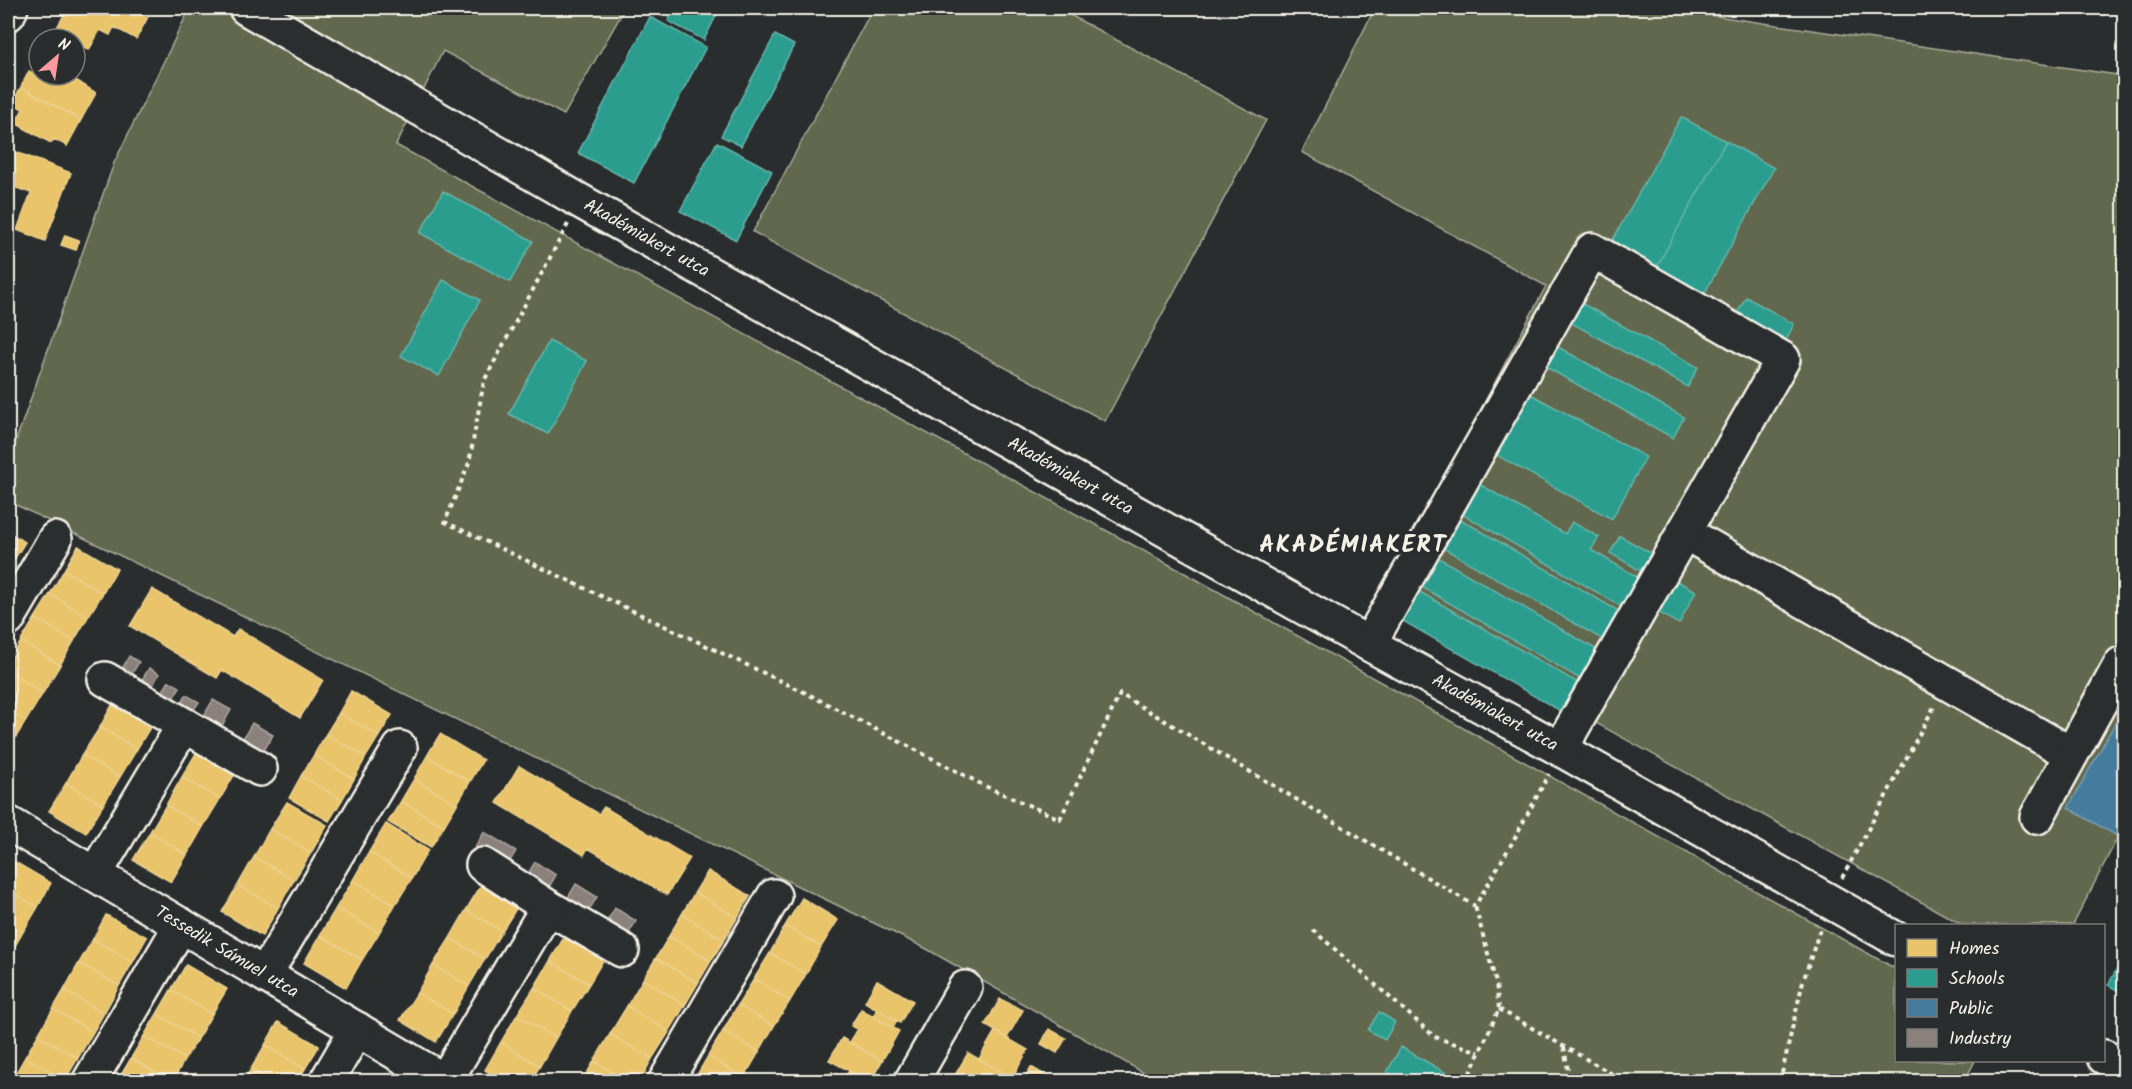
<svg xmlns="http://www.w3.org/2000/svg" width="2132" height="1089" font-family="Kalam,sans-serif">
<style>
.green{fill:#62684e;stroke:#abac9b;stroke-width:1.5}
.homes{fill:#e9c46a;stroke:#ecd290;stroke-width:1.5}
.schools{fill:#2a9d8f;stroke:#67b6aa;stroke-width:1.5}
.public{fill:#457b9d;stroke:#7a9eb4;stroke-width:1.5}
.industry{fill:#8a817c;stroke:#aaa39c;stroke-width:1.5}
.lines{fill:none;stroke-linecap:round;stroke-linejoin:round}
.minor-casing{stroke:#f4f1e8;stroke-width:38}
.path{stroke:#f4f1e8;stroke-width:4;stroke-dasharray:4.5 4.5;stroke-linecap:butt}
.minor{stroke:#2a2d2e;stroke-width:33}
.labels{text-anchor:middle;dominant-baseline:central;stroke-width:6;stroke-linejoin:round;paint-order:stroke}
.street-label{font-size:18px;fill:#f4f1e8;stroke:#2a2d2e}
.district-label{font-size:24px;font-weight:bold;letter-spacing:1.5px;fill:#f4f1e8;stroke:#2a2d2e}
</style>
<rect width="100%" height="100%" fill="#2a2d2e"/>
<filter id="ink" filterUnits="userSpaceOnUse"><feTurbulence type="fractalNoise" baseFrequency=".0167" numOctaves="2"/><feDisplacementMap in="SourceGraphic" scale="12" xChannelSelector="R" yChannelSelector="G"/><feConvolveMatrix kernelMatrix="1 2 1 2 8 2 1 2 1" color-interpolation-filters="sRGB"/></filter>
<g filter="url(#ink)">
<!-- green -->
<path class="green" d="M190 8H625L564 115 443 51 396 145 1192 577 1896 969V1060L1975 1061 1964 1082 1158 1081 925 948 8 501V463L114 163Z
M873 8H1057L1266 120 1105 421 753 232Z
M1375 8H1662L2124 76V825L2073 925H1963L1378 603 1546 286 1302 152Z"/>
<!-- homes -->
<path class="homes" d="M68 8H148L144 15 148 17 136 39 114 27 110 35 100 30 89 50 75 42V39H69L55 31Z
M2041 8H2105L2104 15Z
M29 71 40 77 41 75H68L96 93 81 120 21 87Z
M21 87 81 120 67 146 54 139 51 143 15 123 23 109 12 103Z
M8 149 71 173 45 241 17 230 31 193 8 185Z
M65 235 79 240 76 250 61 245Z
M8 532 25 542 9 568H8Z
M78 546 117 569 103 593 64 570Z
M64 570 103 593 88 617 50 594Z
M152 589 233 637 238 629 323 680 300 718 222 670 217 678 130 626Z
M50 594 88 617 74 641 35 618Z
M35 618 74 641 60 665 21 641Z
M21 641 60 665 43 693 8 671V664Z
M8 671 43 693 26 721 8 710Z
M351 691 392 715 379 736 339 713Z
M116 698 154 721 137 749 100 727Z
M8 710 26 721 9 748H8Z
M339 713 379 736 366 757 326 734Z
M100 727 137 749 120 777 82 755Z
M326 734 366 757 354 779 314 755Z
M440 734 483 760 470 782 427 756Z
M198 750 236 772 220 799 182 777Z
M82 755 120 777 103 805 66 783Z
M314 755 354 779 342 800 301 776Z
M427 756 470 782 457 804 414 779Z
M519 766 599 814 604 807 690 858 667 895 588 848 584 855 497 803Z
M301 776 342 800 329 821 289 798Z
M182 777 220 799 203 827 166 805Z
M414 779 457 804 444 826 401 801Z
M66 783 103 805 86 833 49 811Z
M401 801 444 826 431 847 388 822Z
M287 802 327 825 311 853 270 829Z
M166 805 203 827 187 855 150 832Z
M386 824 428 850 412 878 369 852Z
M270 829 311 853 294 880 254 857Z
M150 832 187 855 171 882 133 860Z
M369 852 412 878 395 905 353 880Z
M254 857 294 880 278 908 238 885Z
M8 858 51 883 38 907 8 890Z
M708 871 750 896 737 918 695 892Z
M353 880 395 905 379 933 336 908Z
M483 882 519 904 502 931 466 910Z
M238 885 278 908 262 936 222 912Z
M8 890 38 907 23 932 8 922Z
M695 892 737 918 724 940 682 914Z
M802 898 838 920 821 947 785 926Z
M336 908 379 933 362 960 320 935Z
M466 910 502 931 485 959 450 938Z
M682 914 724 940 711 961 669 936Z
M106 915 147 937 133 962 93 939Z
M8 922 23 932 8 958Z
M785 926 821 947 806 974 770 953Z
M566 934 605 957 589 984 550 961Z
M320 935 362 960 346 988 304 963Z
M669 936 711 961 698 983 656 958Z
M450 938 485 959 469 986 433 965Z
M93 939 133 962 119 986 79 963Z
M770 953 806 974 790 1001 754 979Z
M656 958 698 983 685 1005 643 979Z
M550 961 589 984 572 1011 534 988Z
M79 963 119 986 104 1013 64 990Z
M186 965 227 989 212 1014 171 990Z
M433 965 469 986 453 1014 417 993Z
M643 979 685 1005 669 1032 627 1006Z
M754 979 790 1001 774 1026 738 1005Z
M877 980 913 1001 900 1023 865 1002Z
M534 988 572 1011 556 1038 517 1015Z
M64 990 104 1013 93 1032 53 1009Z
M171 990 212 1014 198 1038 157 1014Z
M417 993 453 1014 436 1042 400 1020Z
M1000 999 1023 1010 1007 1038 985 1025Z
M738 1005 774 1026 759 1052 723 1031Z
M627 1006 669 1032 652 1059 610 1034Z
M53 1009 93 1032 78 1058 38 1035Z
M861 1009 899 1031 882 1061 850 1042 858 1029 851 1026Z
M877 1009 897 1021 893 1028 873 1016Z
M157 1014 198 1038 185 1059 144 1036Z
M517 1015 556 1038 540 1066 501 1042Z
M278 1022 319 1046 305 1069 265 1045Z
M1049 1029 1066 1038 1057 1053 1041 1044Z
M723 1031 759 1052 744 1078 708 1056Z
M995 1031 1028 1050 1012 1078 979 1059Z
M610 1034 652 1059 639 1082H628L594 1061Z
M38 1035 78 1058 65 1080 25 1057Z
M144 1036 185 1059 172 1082 131 1058Z
M842 1038 882 1061 870 1082 829 1060Z
M501 1042 540 1066 530 1082H504L485 1070Z
M265 1045 305 1069 297 1082H273L251 1069Z
M968 1053 1002 1072 997 1082H951Z
M708 1056 744 1078 742 1082H693Z
M25 1057 65 1080 64 1082H11Z
M131 1058 172 1082H117Z
M594 1061 628 1082H582Z
M1031 1067 1045 1075 1041 1082H1022Z
M251 1069 273 1082H243Z
M849 1071 868 1082H849L844 1079Z
M832 1072 844 1079 849 1082H827Z"/>
<!-- schools -->
<path class="schools" d="M675 8H720L704 40 668 21Z
M650 17 706 47 634 183 578 153Z
M775 35 794 45 741 146 721 136Z
M1681 117 1726 141 1655 270 1610 245Z
M1726 141 1774 168 1703 296 1655 270Z
M717 142 772 171 736 240 680 211Z
M443 191 533 241 510 282 420 233Z
M443 280 480 300 439 376 401 356Z
M1746 297 1794 324 1784 344 1735 317Z
M1579 302 1698 367 1688 387 1568 321Z
M549 341 587 361 548 434 509 414Z
M1556 346 1684 417 1673 438 1544 366Z
M1525 391 1646 457 1612 519 1491 452Z
M1474 481 1565 534 1572 522 1599 537 1591 550 1641 579 1624 608 1457 511Z
M1455 516 1622 613 1605 641 1438 545Z
M1620 536 1651 553 1641 571 1610 553Z
M1432 554 1599 651 1582 680 1415 583Z
M1673 579 1696 591 1679 624 1656 611Z
M1413 588 1580 684 1564 713 1396 617Z
M2124 956V994L2108 985Z
M1379 1012 1395 1022 1385 1040 1368 1030Z
M1401 1047 1453 1077 1450 1082H1403L1387 1072Z"/>
<!-- public -->
<path class="public" d="M2124 707V840L2068 808Z"/>
<!-- industry -->
<path class="industry" d="M129 656 139 662 129 679 120 673Z
M149 668 159 674 148 694 137 688Z
M169 681 180 687 169 705 158 699Z
M186 695 199 702 189 717 177 710Z
M213 700 231 710 217 735 199 724Z
M252 723 273 735 259 759 238 747Z
M484 832 516 851 504 871 472 853Z
M535 862 556 875 545 894 523 882Z
M576 884 597 897 585 917 564 904Z
M615 908 636 921 625 940 603 928Z"/>
<g class="lines">
<!-- minor casing -->
<g class="minor-casing">
<g id="minor">
<path id="s1" d="M246 8 580 201 1369 644 1562 750 1896 939"/>
<path d="M8 14 11 8"/>
<path d="M1684 532 2071 754"/>
<path d="M8 619 55 539"/>
<path d="M1369 644 1592 250 1783 359 1571 730 1562 750"/>
<path d="M105 679 260 769"/>
<path d="M2037 817 2121 664 2124 666"/>
<path id="s2" d="M8 823 446 1082"/>
<path d="M483 865 548 907 622 950"/>
<path d="M95 874 184 725"/>
<path d="M265 974 400 748"/>
<path d="M2104 1057 2124 1068"/>
<path d="M445 1081 548 907"/>
<path d="M89 1082 181 925"/>
<path d="M326 1082 357 1029"/>
<path d="M665 1082 774 896"/>
<path d="M911 1082 965 988"/>
</g>
</g>
<!-- path -->
<path class="path" d="M568 224 484 381 469 463 445 522 806 693 987 787 1060 819 1120 694 1475 906 1512 843 1549 774
M1842 878 1935 705
M1313 930 1435 1037 1479 1052
M1499 1009 1626 1082
M1564 1047 1570 1082
M1466 1082 1499 1009 1496 983 1475 906
M1780 1082 1802 985 1821 926"/>
<!-- minor -->
<use href="#minor" class="minor"/>
</g>
</g>
<g class="labels">
<!-- street labels -->
<g class="street-label">
<text stroke="none"><textPath href="#s1" startOffset="462">Akadémiakert utca</textPath></text>
<text stroke="none"><textPath href="#s1" startOffset="948">Akadémiakert utca</textPath></text>
<text stroke="none"><textPath href="#s1" startOffset="1434">Akadémiakert utca</textPath></text>
<text stroke="none"><textPath href="#s2" startOffset="254">Tessedik Sámuel utca</textPath></text>
</g>
<!-- district labels -->
<g class="district-label">
<text x="1353" y="545">AKADÉMIAKERT</text>
</g>
</g>
<!-- margin -->
<rect width="2132" height="1089" fill="none" stroke="#2a2d2e" stroke-width="30"/>
<rect x="15" y="15" width="2102" height="1059" fill="none" stroke="#f4f1e8" stroke-width="2" filter="url(#ink)"/>
<!-- legend -->
<rect x="1895" y="924" width="210" height="138" fill="#2a2d2e" stroke="#7b7b78" stroke-width="1.5"/>
<rect x="1907" y="939" width="30" height="18" fill="#e9c46a" stroke="#7b7b78" stroke-width="1.5"/>
<text x="1949" y="954" font-size="18" fill="#f4f1e8">Homes</text>
<rect x="1907" y="969" width="30" height="18" fill="#2a9d8f" stroke="#7b7b78" stroke-width="1.5"/>
<text x="1949" y="984" font-size="18" fill="#f4f1e8">Schools</text>
<rect x="1907" y="999" width="30" height="18" fill="#457b9d" stroke="#7b7b78" stroke-width="1.5"/>
<text x="1949" y="1014" font-size="18" fill="#f4f1e8">Public</text>
<rect x="1907" y="1029" width="30" height="18" fill="#8a817c" stroke="#7b7b78" stroke-width="1.5"/>
<text x="1949" y="1044" font-size="18" fill="#f4f1e8">Industry</text>
<!-- north arrow -->
<g transform="translate(57 57) rotate(29)"><circle r="28" fill="#2a2d2e" stroke="#7b7b78" stroke-width="1.5"/>
<path d="M0-4.5L10 22L0 15L-10 22Z" fill="#ff9aa2"/>
<text y="-9" font-size="16" font-weight="bold" text-anchor="middle" fill="#f4f1e8">N</text>
</g>
</svg>
